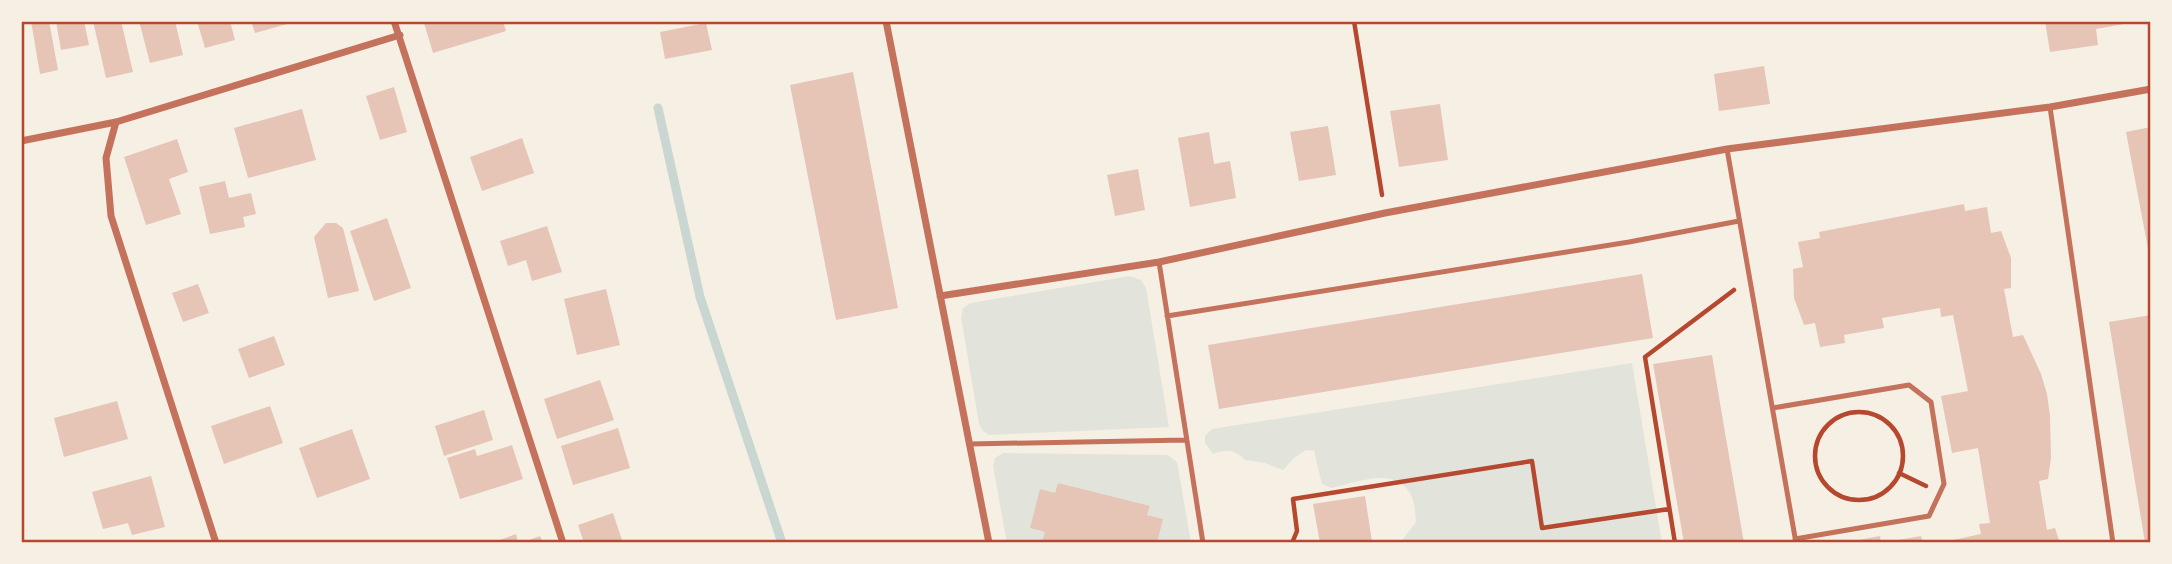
<svg xmlns="http://www.w3.org/2000/svg" width="2172" height="564" font-family="'Sofia Sans Condensed',sans-serif">
<style>
.green{fill:#e2e4dc}
.lines{fill:none;stroke-linecap:round;stroke-linejoin:round}
.stream{stroke:#c9d6d2;stroke-width:9}
.building{fill:#e6c5b7}
.path{stroke:#b5482f;stroke-width:4.5}
.service{stroke:#c5725c;stroke-width:5}
.minor{stroke:#c5725c;stroke-width:7}
.neatline{fill:none;stroke:#b5482f;stroke-width:2.5}
</style>
<rect width="100%" height="100%" fill="#f6efe4"/>
<!-- green -->
<path class="green" d="M1130 276 1141 280 1146 288 1169 427 989 435 983 431 979 424 961 317 963 308 971 303Z
M1632 363 1662 543H1400L1416 522C1415 513 1415 503 1411 495 1396 465 1355 483 1331 488L1322 484 1314 451 1306 450 1294 458 1283 470 1265 463 1245 460C1235 449 1226 449 1213 454L1205 443V436L1212 429Z
M1003 453 1168 455 1177 462 1178 467 1191 543H1007L993 466 995 458Z"/>
<g class="lines">
<!-- stream -->
<path class="stream" d="M658 108 700 297 782 543"/>
</g>
<!-- building -->
<path class="building" d="M31 21H49L58 70 40 74Z
M56 21H84L89 45 61 50Z
M93 21H121L133 72 106 78Z
M139 21H175L183 55 150 63Z
M197 21H230L235 40 205 48Z
M251 21H286L287 24 255 33Z
M432 21H503L506 31 433 53 424 23Z
M2045 21H2135V22L2096 29 2098 45 2050 52Z
M706 23 712 50 665 59 660 32Z
M1764 66 1770 104 1719 111 1714 74Z
M853 72 898 308 836 320 790 85Z
M394 87 407 132 380 140 366 96Z
M1440 104 1448 160 1399 167 1390 111Z
M302 109 316 160 248 178 234 128Z
M1328 126 1336 175 1299 181 1290 132Z
M2151 127V259H2150L2126 132Z
M1209 132 1214 164 1230 161 1236 198 1190 207 1178 138Z
M522 138 534 173 482 191 470 157Z
M177 139 188 172 169 179 181 214 146 225 124 157Z
M1138 169 1145 210 1115 216 1107 175Z
M225 181 229 198 251 193 256 214 243 217 245 227 210 234 199 187Z
M1964 204 1965 211 1987 207 1991 233 2001 231 2011 258V288L2004 289 2013 337 2023 335 2041 374 2047 394 2050 416 2051 458 2048 479 2039 481 2047 530 2055 528 2060 543H1939L1981 534 1979 524 1990 523 1978 448 1952 453 1941 396 1968 391 1953 315 1941 317 1940 308 1882 318 1884 328 1844 335 1845 343 1820 347 1815 323 1804 325 1794 298 1793 269 1803 267 1798 242 1820 238 1819 232Z
M387 218 411 288 374 301 350 231Z
M326 223H336L343 228 359 291 328 298 314 237Z
M547 226 562 272 532 281 526 260 508 266 500 241Z
M1642 274 1653 338 1219 409 1208 345Z
M198 284 209 313 183 322 172 293Z
M606 289 620 345 577 355 564 299Z
M2151 315V543H2145L2109 322Z
M274 336 285 365 249 378 238 349Z
M1712 355 1721 409 1744 543H1684L1653 364Z
M600 380 614 420 557 439 544 399Z
M117 401 128 439 64 457 54 418Z
M270 406 283 443 224 464 211 426Z
M484 410 493 440 444 456 435 426Z
M618 428 630 468 573 485 561 446Z
M352 429 370 479 317 498 299 448Z
M512 445 523 479 460 499 447 458 475 449 477 456Z
M151 476 165 527 132 535 128 523 103 529 92 492Z
M1058 483 1150 506 1147 515 1163 519 1157 543 1042 541 1045 532 1030 528 1040 489 1055 493Z
M1365 496 1372 541 1320 543 1313 504Z
M613 513 623 543H584L578 525Z
M516 534 518 543H492Z
M540 536 543 543H521Z
M1880 536 1881 543H1855L1854 541Z
M1921 536 1923 543H1887V542Z"/>
<g class="lines">
<!-- path -->
<path class="path" d="M1354 21 1382 195
M1815 456a44 44 0 1 1 88 0a44 44 0 1 1-88 0Z
M1899 473 1926 486
M1292 543 1297 531 1293 499 1532 461 1542 528 1669 509
M1675 543 1645 357 1734 290"/>
<!-- service -->
<path class="service" d="M2050 107 2113 543
M1727 149 1796 543
M1159 262 1203 543
M1167 316 1629 242 1739 221
M1773 408 1909 385 1931 402 1944 484 1929 516 1795 539
M969 444 1186 440"/>
<!-- minor -->
<path class="minor" d="M394 21 563 543
M886 21 989 543
M116 122 106 158 111 216 216 543
M21 141 116 122 400 35
M940 296 1159 262 1385 213 1727 149 2050 107 2151 89"/>
</g>
<!-- border -->
<rect width="2172" height="564" fill="none" stroke="#f6efe4" stroke-width="46"/>
<rect x="23" y="23" width="2126" height="518" class="neatline"/>
</svg>
